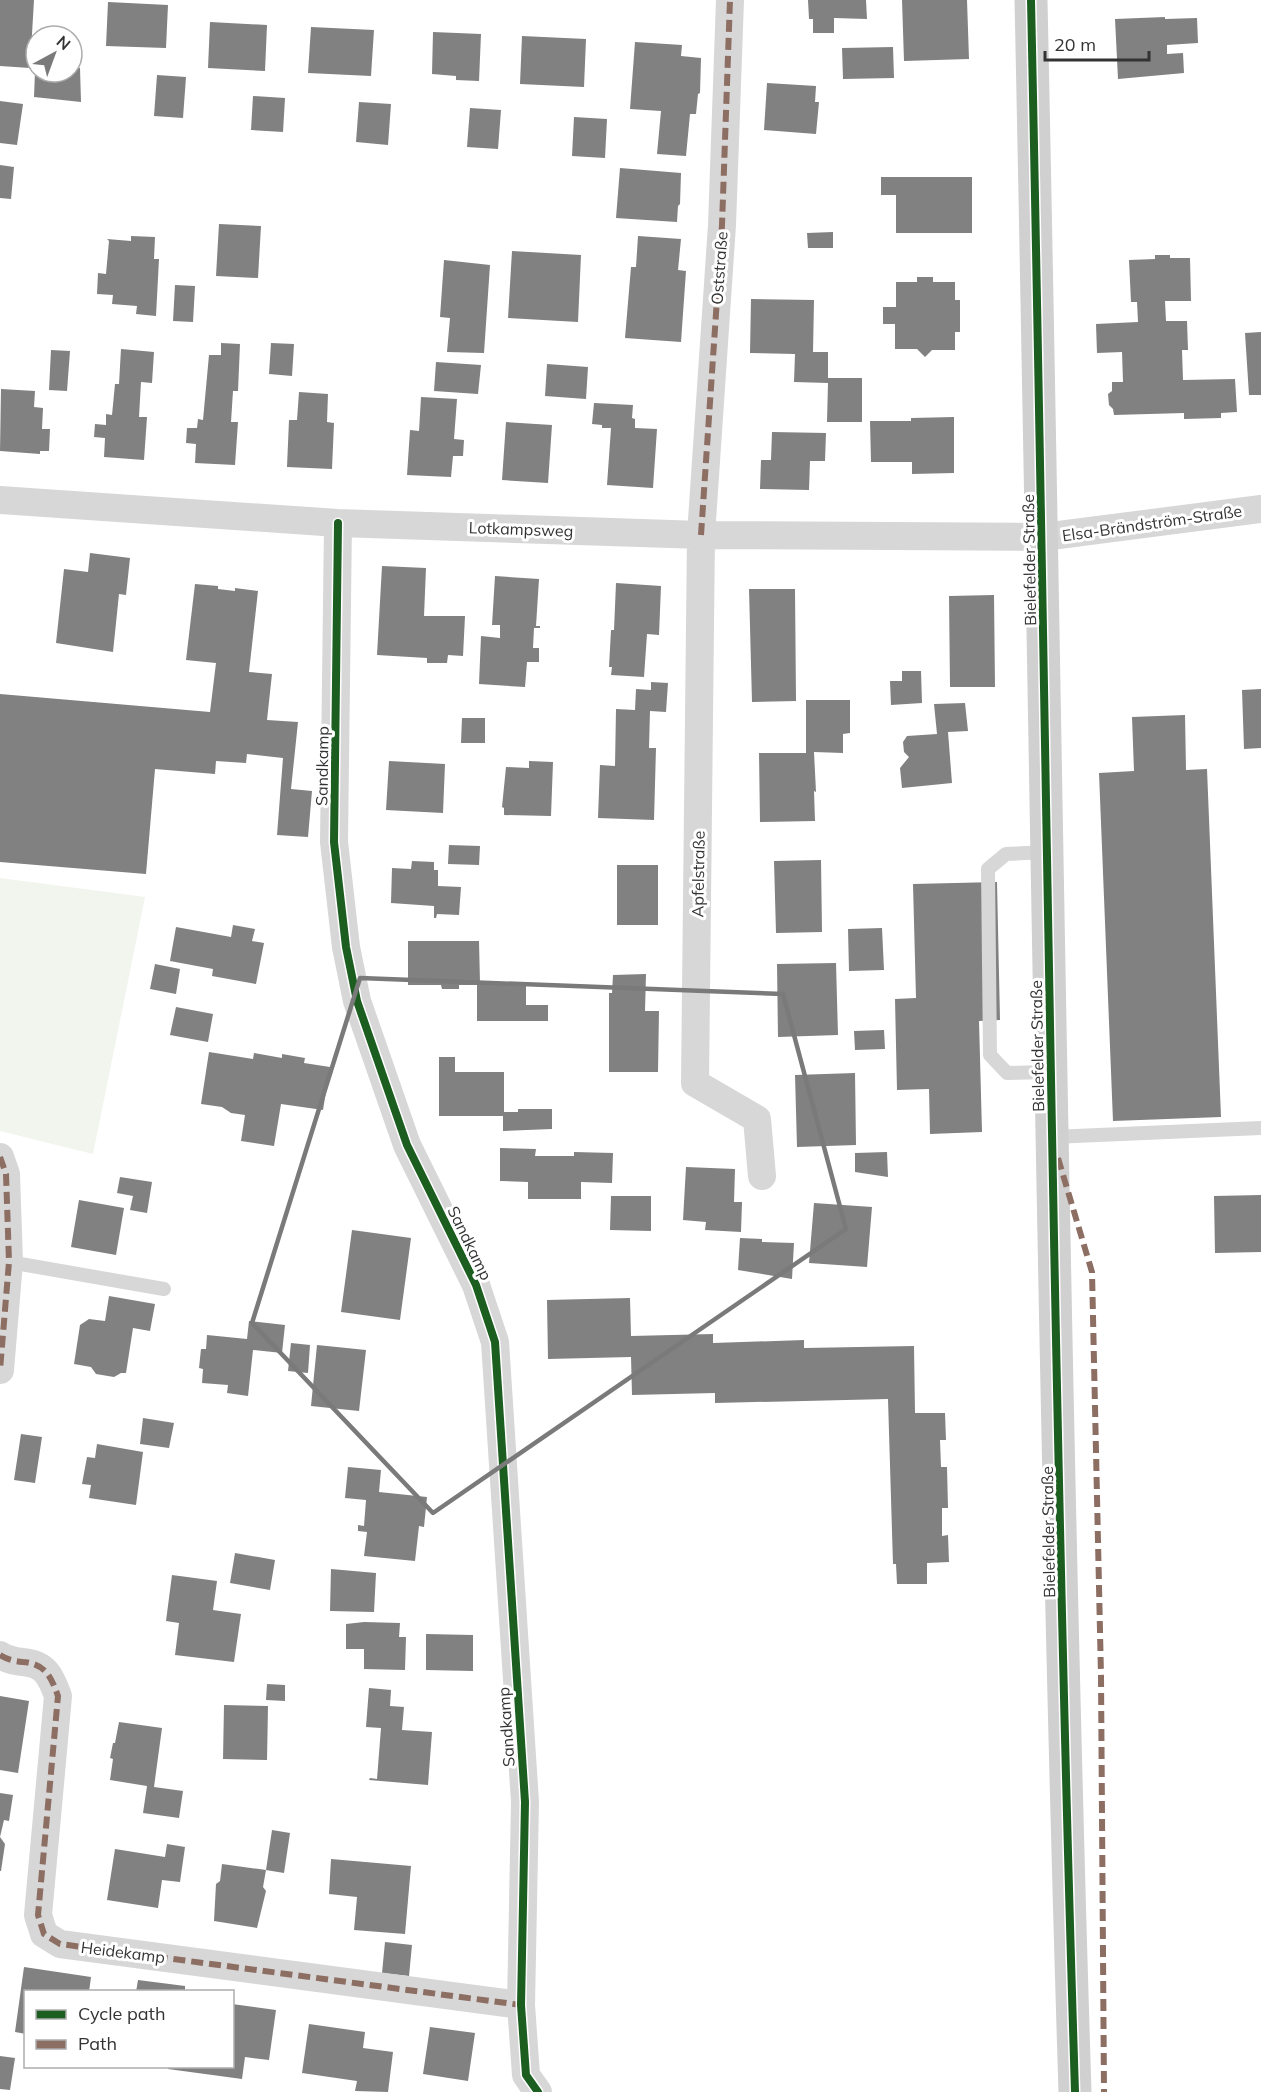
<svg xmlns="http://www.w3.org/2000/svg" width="1261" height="2092" font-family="Mulish,sans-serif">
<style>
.green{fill:#f1f5ed}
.building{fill:#818181}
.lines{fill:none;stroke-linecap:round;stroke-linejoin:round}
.lane{stroke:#d7d7d7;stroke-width:14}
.street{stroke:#d7d7d7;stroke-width:28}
.secondary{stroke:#d0d0d0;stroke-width:33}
.quiet{stroke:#8d6e63;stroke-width:6;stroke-dasharray:12 6;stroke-linecap:butt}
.cycleway-casing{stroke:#fff;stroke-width:11}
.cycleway{stroke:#1b5e20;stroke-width:8}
.marked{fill:none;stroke:#7a7a7a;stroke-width:4.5;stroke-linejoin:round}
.labels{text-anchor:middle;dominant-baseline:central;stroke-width:6;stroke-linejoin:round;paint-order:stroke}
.street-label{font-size:16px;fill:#333;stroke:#fff}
</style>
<rect width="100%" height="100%" fill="#fff"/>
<!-- green -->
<path class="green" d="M0 878 145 897 93 1154 0 1131Z"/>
<!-- building -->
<path class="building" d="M0 0H34L30 68 0 66Z
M808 0H866L867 19 834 18V33H813V19H809Z
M902 0H967L969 59 904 61Z
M108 2 168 5 166 48 106 46Z
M1165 17V19L1197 18 1198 43 1167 45V54L1183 53 1184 73 1118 79 1115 19Z
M210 22 267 25 265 71 208 68Z
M311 27 374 30 371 76 308 73Z
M433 32 481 34 479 81 456 80V76L432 74Z
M522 36 586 39 584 87 520 84Z
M635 42 682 45 681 56 701 58 700 93 698 94 696 114H690L686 156 657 154 661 111 630 109Z
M893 47 894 78 843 79 842 48Z
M72 67 80 68 81 102 34 97 35 72H72Z
M157 75 186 77 183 118 154 116Z
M767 83 816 86 815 102H819L816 134 764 130Z
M253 96 285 98 283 132 251 130Z
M0 101 23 104 17 145 0 143Z
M359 102 391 104 388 145 356 142Z
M470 108 501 110 498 149 467 147Z
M574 117 607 119 605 158 572 156Z
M0 165 14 167 11 199 0 198Z
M620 168 681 173 680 204 678 206 677 222 616 218Z
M881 177H972V233H896V195H881Z
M219 224 261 226 258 278 216 276Z
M833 232V248H808L807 233Z
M131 236 155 237 154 259H159L156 316 136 314 137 306 112 304 113 295 97 294 98 273 106 274 109 241 107 239 131 241Z
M638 236 681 239 678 270 686 271 681 342 625 338 631 267H636Z
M512 251 581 255 578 322 508 318Z
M1155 255H1170V258H1190L1191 301H1165L1166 321H1187L1188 350H1182L1183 380 1235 379 1237 412 1221 413V418L1184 419V413L1114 415 1113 409 1109 405 1108 394 1112 391V382H1123L1122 352 1097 353 1096 324 1138 322 1137 302H1131L1129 260 1155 259Z
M444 260 490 265 484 353 447 352 450 318 440 317Z
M917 277H933V282H955V300H960V332H955V350H932L925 357 917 349H895V324H883V307H896V282H917Z
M175 285 195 286 193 322 173 321Z
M751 299 814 300 813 352H828V378H862V422H827L828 383 794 382 795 354 750 353Z
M1261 332V395H1249L1245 333Z
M221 343 240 344 238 391H233L231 422H238L235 465 195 463 196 444 186 443 187 428H197L198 419 203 420 209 355H221Z
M271 343 294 344 292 376 269 374Z
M121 349 154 352 152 383 141 382 139 417H147L144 460 104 457 105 438 94 437 95 424 106 425V414L112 415 115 384H119Z
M51 350 70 351 67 391 49 390Z
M436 362 481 365 478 394 434 391Z
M547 364 588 367 586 399 545 396Z
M1 389 35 391 34 407 43 408 42 429H50L49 451H40V454L0 451Z
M299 392 328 394 327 422 334 423 332 469 287 467 289 420H297Z
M421 397 457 399 454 439 464 440 463 456H453L451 477 407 475 410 430 419 431Z
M594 403 633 405 632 418 635 419V428L657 429 653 488 607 485 611 428H602V425L592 424Z
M954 417V473L912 474V462H871L870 421H911V418Z
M506 422 552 425 548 483 502 480Z
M772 432 826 433 825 461H810L809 490 760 489 761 460H771Z
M90 553 130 558 126 595 119 594 113 652 56 643 64 569 88 572Z
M382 566 426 568 424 616H465L463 656 448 655 447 663H427V658L377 655Z
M495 576 539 579 536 626H540V628H534L533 648H539V662H527L525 687 479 684 481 636 500 638V625H492Z
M616 583 661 586 659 635 647 634 644 677 611 675 612 667H609L611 630H614Z
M195 584 218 586V589L235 591V588L258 591 249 672 272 674 267 720 298 722 291 789 312 791 308 837 277 835 283 758 247 754 246 763 216 761 215 774 155 769 146 874 0 862V694L210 712 216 663 186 660Z
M749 589H795L796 701 752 702Z
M994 595 995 687H950L949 596Z
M902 671H921L922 703 891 705 890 681H902Z
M651 682 668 683 666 712 650 711 649 748H656L654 820 598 818 600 765 615 766 616 709 635 710 636 689 651 690Z
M1261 689V748L1244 749 1242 690Z
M806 700H850V733L843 734V753L814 752 816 792 814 791 815 821 760 822 759 753H806Z
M965 703 968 731 948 732 952 783 902 788 900 768 909 757 904 752 903 742 907 736 937 734 934 704Z
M1185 715 1186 770 1207 769 1221 1117 1113 1121 1099 773 1134 771 1132 717Z
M462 718H485V743H461Z
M389 761 445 764 443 813 386 810Z
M529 761 553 762 551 816 504 815V808L502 807 506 767 529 768Z
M449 845 480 846 479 865 448 864Z
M821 860 822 932 776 933 774 861Z
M412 861 434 862V870H438V886L461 887 459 915 437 914 436 918H434V906L391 903 392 868 411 869Z
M617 865H658V925H617Z
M997 882 1000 1020 979 1021 982 1132 930 1134 929 1089 897 1090 895 999 916 998 913 884Z
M233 925 255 929 252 941 264 943 256 984 212 976 213 969 170 961 176 927 231 937Z
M882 928 884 970 849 971 848 929Z
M408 941H479L480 983 526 984V1005H548V1021H477V985H459V989H442L441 985H408Z
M836 963 838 1035 778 1037 777 964Z
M155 964 180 969 176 994 150 989Z
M646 974 645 1011H659L658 1072H609V993H612L613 975Z
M176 1007 213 1014 208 1042 170 1035Z
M884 1030 885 1049 855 1050 854 1031Z
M209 1052 253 1059 254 1053 282 1058V1054L305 1058 304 1063 330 1067 323 1110 281 1104 274 1146 241 1141 245 1115 231 1113 222 1107 201 1104Z
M439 1057H455V1072H504V1112H518V1109H552V1129L503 1131V1116H439Z
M855 1073 856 1145 797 1147 795 1075Z
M500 1148 536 1149 535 1156H574V1152L613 1153 612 1183 581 1182V1199H528V1182L500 1181Z
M887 1152 888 1177 855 1172V1153Z
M686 1167 735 1169 734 1202H742L741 1232 705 1230 706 1222 683 1220Z
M120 1177 152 1182 147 1213 130 1210 133 1196 117 1193Z
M1261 1195V1252L1215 1253 1214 1196Z
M611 1196H651V1231L610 1230Z
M79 1200 124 1208 116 1255 71 1247Z
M814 1203 872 1207 867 1267 809 1263Z
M352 1230 411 1238 400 1320 341 1312Z
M740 1238 762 1239V1242L794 1243 792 1279 738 1270Z
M109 1296 155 1304 150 1331 133 1328 126 1373H121L114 1377 96 1374 91 1367 74 1364 80 1325 89 1319 105 1321Z
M630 1298 631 1336 713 1334V1343L804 1340V1348L914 1346 915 1413H945L946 1440H940L941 1467H947L948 1508H942V1536L948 1535 949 1562 927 1563V1584H897L896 1564H893L888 1399 715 1403V1393L632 1395 631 1357 548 1359 547 1300Z
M249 1321 285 1325 282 1353 253 1350 248 1396 227 1393 228 1385 202 1383 203 1369 199 1368 201 1349H206L207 1335 247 1339Z
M291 1343 310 1345 308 1373 288 1371Z
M317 1345 366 1350 359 1411 311 1406Z
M143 1418 174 1423 169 1448 140 1444Z
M21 1434 42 1437 35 1483 14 1480Z
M97 1444 143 1452 136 1505 89 1498 91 1485 82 1484 87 1457 95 1458Z
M348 1467 381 1470 379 1492 427 1497 424 1527 419 1526 415 1561 364 1556 367 1532 358 1531V1525L364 1526 366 1500 345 1498Z
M235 1553 275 1560 270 1590 230 1583Z
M331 1569 376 1573 374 1612 330 1611Z
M172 1575 217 1581 213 1610 241 1614 234 1662 175 1655 179 1623 166 1621Z
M364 1622 400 1623 399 1637H406L405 1670 364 1669V1649H346V1624Z
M426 1634 473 1635V1671L426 1670Z
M267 1684 285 1685V1701L266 1700Z
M369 1688 391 1690 390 1706 404 1707 402 1730 432 1732 428 1785 369 1780 370 1778 377 1779 381 1728 366 1727Z
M0 1696 29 1701 18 1773 0 1770Z
M224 1705 268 1706 267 1760 223 1759Z
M119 1722 162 1728 154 1787 183 1791 179 1818 143 1813 147 1786 110 1780 113 1759 110 1758 113 1743H115Z
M0 1793 13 1795 9 1821 4 1820 0 1837 5 1844 1 1871H0Z
M272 1830 290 1833 284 1873 266 1870Z
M167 1844 185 1847 180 1882 162 1880 158 1908 107 1900 115 1849 165 1857Z
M331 1859 411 1866 405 1934 354 1930 357 1897 329 1894Z
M222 1864 266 1870 263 1887 266 1891 257 1928 214 1921 216 1884 220 1881Z
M385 1942 412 1945 409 1976 382 1973Z
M24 1967 91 1977 89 1992H26V2034L15 2032Z
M138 1980 185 1986V1992H136Z
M232 2004 276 2010 269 2060 245 2057 242 2079 168 2069V2067H232Z
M309 2024 365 2032 363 2048 393 2052 388 2092 355 2091 357 2081 302 2073Z
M430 2027 475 2033 468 2081 423 2074Z
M0 2056 15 2058 10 2090 0 2089Z"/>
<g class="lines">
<!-- lane -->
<path class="lane" d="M1046 852 1006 854 988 869 990 1055 1007 1073 1051 1072
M1052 1137 1261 1128
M9 1262 164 1289"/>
<!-- street -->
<path class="street" d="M730 0 722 225 701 535 695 1083 757 1119 762 1176
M0 500 338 523 701 535 1043 537 1261 509
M338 523 334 842 346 947 357 1001 407 1145 476 1285 495 1342 525 1802 521 2005 526 2075 538 2092
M0 1157 6 1174 9 1262 0 1370
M0 1655C8 1660 14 1661 23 1662 46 1664 51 1677 58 1696L38 1915 44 1934 60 1944 521 2005"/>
<!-- secondary -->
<path class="secondary" d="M1031 0C1046 697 1053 1395 1075 2092"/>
<!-- quiet -->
<path class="quiet" d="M701 535 722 225 730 0
M0 1157 6 1174 9 1262 0 1370
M1058 1158 1092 1272 1101 1676 1104 2092
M0 1655C8 1660 14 1661 23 1662 46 1664 51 1677 58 1696L38 1915 44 1934 60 1944 521 2005"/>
<!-- cycleway casing -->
<g class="cycleway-casing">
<path id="cycleway" d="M1031 0C1046 697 1053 1395 1075 2092
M338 523 334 842 346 947 357 1001 407 1145 476 1285 495 1342 525 1802 521 2005 526 2075 538 2092"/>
</g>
<!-- cycleway -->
<use href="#cycleway" class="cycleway"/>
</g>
<!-- marked area -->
<path class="marked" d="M360 978 783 994 846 1229 433 1513 252 1323Z"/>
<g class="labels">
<!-- street labels -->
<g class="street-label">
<text transform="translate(719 268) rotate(-86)">Oststraße</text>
<text transform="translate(1152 523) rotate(-8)">Elsa-Brändström-Straße</text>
<text transform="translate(521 529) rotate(2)">Lotkampsweg</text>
<text transform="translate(1029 560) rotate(-91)">Bielefelder Straße</text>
<text transform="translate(322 766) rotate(-89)">Sandkamp</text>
<text transform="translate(698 874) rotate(-89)">Apfelstraße</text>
<text transform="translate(1037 1046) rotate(-91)">Bielefelder Straße</text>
<text transform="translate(470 1243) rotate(64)">Sandkamp</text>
<text transform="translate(1048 1532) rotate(-91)">Bielefelder Straße</text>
<text transform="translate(506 1727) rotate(-94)">Sandkamp</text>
<text transform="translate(123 1952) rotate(7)">Heidekamp</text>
</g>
</g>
<!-- legend -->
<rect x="24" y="1990" width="210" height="78" fill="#ffffff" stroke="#adadad" stroke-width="1.5"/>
<rect x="36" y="2010" width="30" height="9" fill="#1b5e20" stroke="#adadad" stroke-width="1.5"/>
<text x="78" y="2020" font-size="18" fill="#333333">Cycle path</text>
<rect x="36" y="2040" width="30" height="9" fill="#8d6e63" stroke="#adadad" stroke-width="1.5"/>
<text x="78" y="2050" font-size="18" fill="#333333">Path</text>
<!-- north arrow -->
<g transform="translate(54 54) rotate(41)"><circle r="28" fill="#ffffff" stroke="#adadad" stroke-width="1.5"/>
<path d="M0-4.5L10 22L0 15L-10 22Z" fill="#7a7a7a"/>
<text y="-9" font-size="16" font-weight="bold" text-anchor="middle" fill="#333333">N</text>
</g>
<!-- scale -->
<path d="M1045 51v9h104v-9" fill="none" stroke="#333333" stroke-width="3"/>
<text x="1054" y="51" font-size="18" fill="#333333" stroke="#ffffff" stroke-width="4.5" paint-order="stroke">20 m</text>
</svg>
